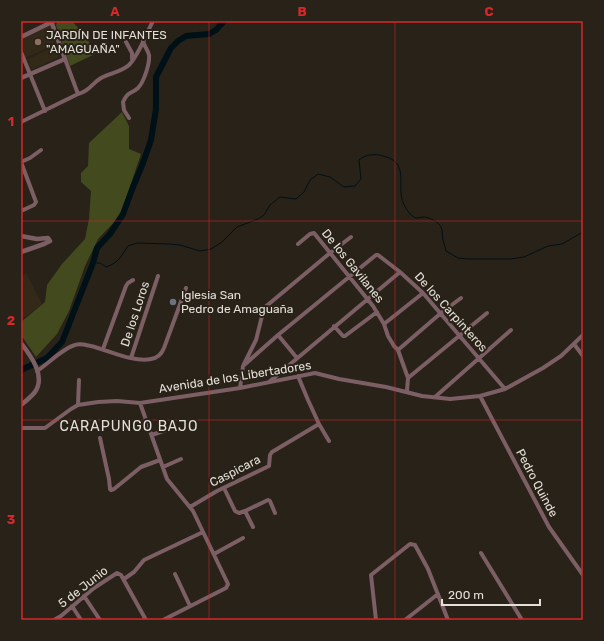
<svg xmlns="http://www.w3.org/2000/svg" width="604" height="641" font-family="Rubik,sans-serif">
<style>
.built{fill:#332919}
.green{fill:#434a1e}
.lines{fill:none;stroke-linecap:round;stroke-linejoin:round}
.stream{stroke:#001017;stroke-width:1}
.river{stroke:#001017;stroke-width:6}
.minor{stroke:#7c5e65;stroke-width:4}
.tertiary{stroke:#7c5e65;stroke-width:4.5}
.grid{fill:none;stroke:#d62828;stroke-width:1;stroke-opacity:0.55}
.education-dot{fill:#8d6e63;stroke:#292218;stroke-width:1.5}
.worship-dot{fill:#6b7280;stroke:#292218;stroke-width:1.5}
.labels{text-anchor:middle;dominant-baseline:central;stroke-width:4;stroke-linejoin:round;paint-order:stroke}
.poi-label{font-size:12px;fill:#e4e0d9;stroke:#292218;text-anchor:start}
.street-label{font-size:12px;fill:#e4e0d9;stroke:#292218}
.quarter-label{font-size:14px;letter-spacing:1px;fill:#e4e0d9;stroke:#292218}
.neatline{fill:none;stroke:#d62828;stroke-width:1.5}
.grid-label{font-size:13px;text-anchor:middle;font-weight:bold;fill:#d62828}
</style>
<rect width="100%" height="100%" fill="#292218"/>
<!-- built -->
<path class="built" d="M50 26 55 45 25 58 21 47V39Z
M55 46 59 57 31 70 28 59Z
M26 273 42 304 21 320V277Z"/>
<!-- green -->
<path class="green" d="M60 21H72L87 38 95 54 70 66 56 25 57 22Z
M122 112 129 126V149L141 154 120 216 98 239 85 266 69 311 57 334 36 357 21 335V322L45 302 47 285 62 264 85 239 89 219 91 191 81 182V173L88 166 89 143Z"/>
<g class="lines">
<!-- stream -->
<path class="stream" d="M93 263H100L106 267C120 262 120 257 128 246L137 243 169 244 180 245 200 251 211 249 222 242 237 227 258 219 264 215 270 205 280 197 296 199 304 192 310 180 318 174 330 177 344 187 355 186 361 179 359 160C365 155 372 154 379 155 415 161 392 189 406 208 408 212 412 217 417 218 419 218 421 217 423 217 429 217 439 222 441 227 443 231 442 236 443 240 444 243 445 247 446 251L458 258 468 259H510L524 257 548 246 562 244 583 232"/>
<!-- river -->
<path class="river" d="M21 370 47 358 62 342 93 263 97 248 110 234 123 214 133 187 143 163 151 140 156 109V77L171 48 178 41 186 36 209 34 216 30 224 21"/>
<!-- minor -->
<path class="minor" d="M126 42 132 53V59
M21 52 45 111
M65 59 78 94
M129 118 124 110 123 102C128 91 130 95 138 88 144 82 150 63 149 55 148 50 144 46 143 41
M21 122 78 94C90 91 91 84 101 78 110 73 121 72 129 65 139 55 146 34 153 21
M21 162 36 202 34 205 21 211
M21 162 30 158 41 150
M298 244 310 234 314 233 373 306 384 324 388 336 394 346 398 350 408 378
M384 324 423 293
M334 326 343 336H345L377 312
M278 335 297 358
M574 344 583 356
M103 349 126 286 128 283 133 280
M398 350 441 313 461 298
M131 358 158 276
M244 364 256 340 264 308 330 253 351 237
M37 371C48 364 63 348 75 345 80 343 86 345 91 346 108 350 134 363 151 359 158 358 162 353 164 348L186 288
M269 382 400 272
M240 388 243 366 278 335 376 255H378L400 272 423 293 505 389
M407 391 408 378 487 313
M480 396 549 527 583 575
M435 397 511 330
M140 403 167 479 193 511 228 584 226 588 163 620
M78 405 79 380
M319 424 329 441
M21 428H45L71 409 78 405 98 402 117 401 140 403 240 388 315 373 339 379 386 387 422 396 450 399 480 396 505 389 543 368 561 356 583 335
M152 435 166 430
M100 438 109 479 110 489 111 490 114 489 141 467 160 460
M163 467 181 459
M224 488 235 511 239 513 245 511 253 527
M190 507 217 491 269 466 270 455 272 452 319 424 308 400 298 376
M245 511 268 500 270 501 275 513
M481 553 522 620
M214 554 243 538
M175 574 190 606
M124 579 134 572 144 560 203 532
M84 596 100 620
M72 606 81 620
M54 620 61 616 94 588 117 573 121 575 146 620
M376 620 371 575 410 544 415 545 428 569 448 620
M405 620 438 594"/>
<!-- tertiary -->
<path class="tertiary" d="M21 37 52 22
M21 78 65 59 51 21
M21 236 37 239 48 238 50 241 44 244 21 252
M21 343C31 356 46 376 35 392 31 397 26 401 21 405"/>
</g>
<!-- grid -->
<path class="grid" d="M209 21V620M395 21V620M21 221H583M21 420H583"/>
<!-- markers -->
<circle class="education-dot" cx="38" cy="42" r="4"/>
<circle class="worship-dot" cx="173" cy="302" r="4"/>
<g class="labels">
<!-- poi labels -->
<g class="poi-label">
<text x="46" y="35">JARDÍN DE INFANTES<tspan x="46" dy="14">"AMAGUAÑA"</tspan></text>
<text x="181" y="295">Iglesia San<tspan x="181" dy="14">Pedro de Amaguaña</tspan></text>
</g>
<!-- street labels -->
<g class="street-label">
<text transform="translate(353 266) rotate(51)">De los Gavilanes</text>
<text transform="translate(451 312) rotate(48)">De los Carpinteros</text>
<text transform="translate(135 314) rotate(-72)">De los Loros</text>
<text transform="translate(235 377) rotate(-9)">Avenida de los Libertadores</text>
<text transform="translate(235 471) rotate(-27)">Caspicara</text>
<text transform="translate(537 483) rotate(62)">Pedro Quinde</text>
<text transform="translate(83 587) rotate(-38)">5 de Junio</text>
</g>
<!-- quarter labels -->
<g class="quarter-label">
<text x="129" y="426">CARAPUNGO BAJO</text>
</g>
</g>
<!-- border -->
<rect width="604" height="641" fill="none" stroke="#292218" stroke-width="44"/>
<!-- scale -->
<path d="M442 599v6h98v-6" fill="none" stroke="#e4e0d9" stroke-width="2"/>
<text x="448" y="599" font-size="12" fill="#e4e0d9" stroke="#292218" stroke-width="3" paint-order="stroke">200 m</text>
<rect x="22" y="22" width="560" height="597" class="neatline"/>
<g class="grid-label">
<text x="115" y="16">A</text>
<text x="302" y="16">B</text>
<text x="489" y="16">C</text>
<text x="11" y="126">1</text>
<text x="11" y="325">2</text>
<text x="11" y="524">3</text>
</g>
</svg>
